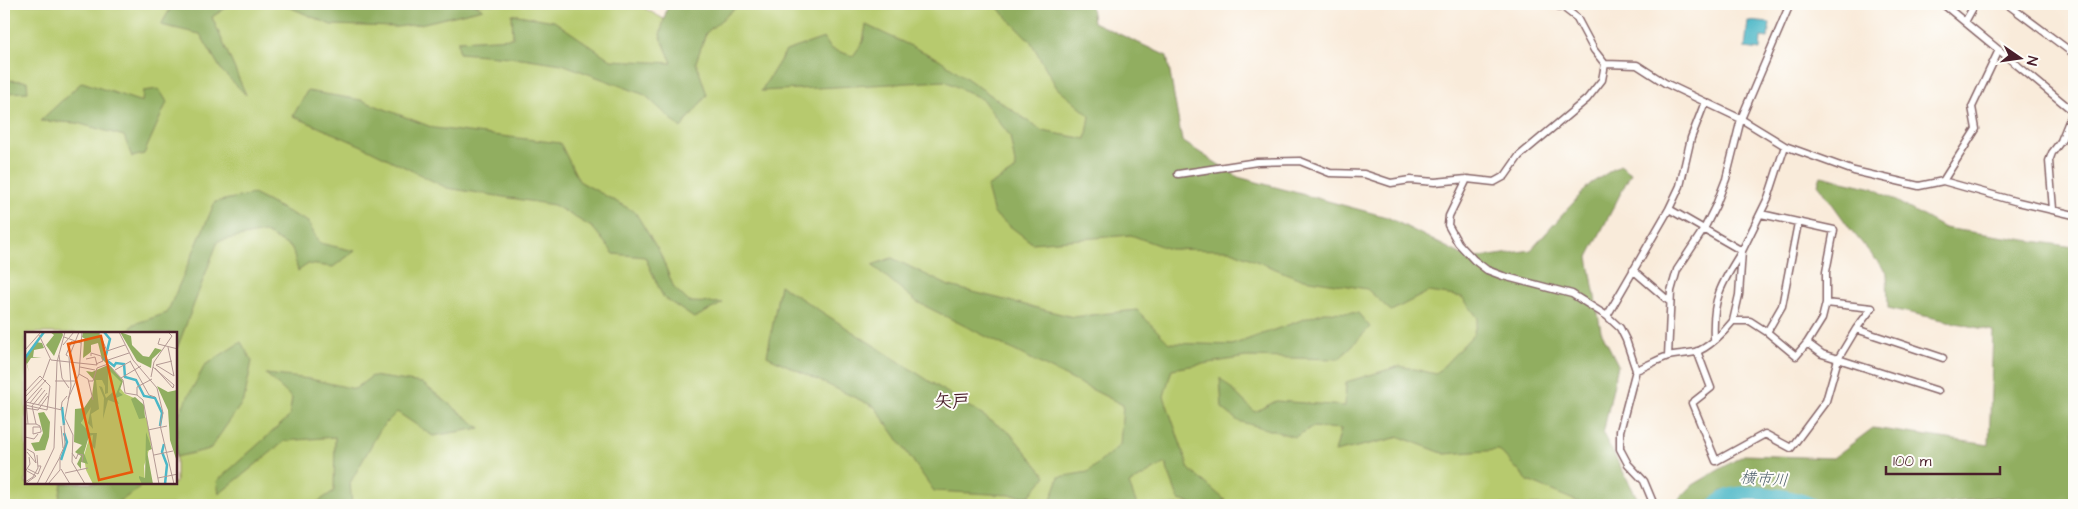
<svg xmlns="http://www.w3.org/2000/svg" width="2078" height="509" font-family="'Architects Daughter','Klee One',sans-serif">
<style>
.green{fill:#b7ca6e;stroke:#80744c;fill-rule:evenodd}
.forest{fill:#91ae61;stroke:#6e6646}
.water{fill:#4bb7c7;stroke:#4a6b79}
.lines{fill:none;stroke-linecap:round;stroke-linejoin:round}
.river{stroke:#4bb7c7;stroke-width:14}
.minor-casing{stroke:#876668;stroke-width:9}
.minor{stroke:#fff;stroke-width:6}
.labels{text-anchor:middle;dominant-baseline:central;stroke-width:4;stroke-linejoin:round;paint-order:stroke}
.water-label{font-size:16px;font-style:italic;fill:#4a5c69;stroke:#fdfcf7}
.quarter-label{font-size:18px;font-weight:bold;fill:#4a1f2b;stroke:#fdfcf7}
.inset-river{fill:none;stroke:#4bb7c7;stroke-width:2.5}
.inset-road{fill:none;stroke:#b39994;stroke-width:1}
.view{fill:#e8590c;fill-opacity:0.15;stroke:#e8590c;stroke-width:2.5}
.inset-edge{fill:none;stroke:#4a1f2b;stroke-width:2.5}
</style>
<rect width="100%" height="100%" fill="#fdfcf7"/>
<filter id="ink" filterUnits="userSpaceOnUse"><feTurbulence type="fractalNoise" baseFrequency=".02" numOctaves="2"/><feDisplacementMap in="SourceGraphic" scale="10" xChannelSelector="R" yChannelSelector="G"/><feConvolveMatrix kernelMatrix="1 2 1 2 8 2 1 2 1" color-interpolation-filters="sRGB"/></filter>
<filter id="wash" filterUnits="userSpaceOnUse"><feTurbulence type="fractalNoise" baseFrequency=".0096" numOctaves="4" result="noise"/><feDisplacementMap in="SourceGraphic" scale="20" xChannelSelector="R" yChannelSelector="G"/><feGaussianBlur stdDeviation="1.12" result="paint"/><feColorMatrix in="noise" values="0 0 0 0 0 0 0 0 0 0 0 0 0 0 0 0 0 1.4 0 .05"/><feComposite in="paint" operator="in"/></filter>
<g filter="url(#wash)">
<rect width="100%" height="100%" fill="#f9ebda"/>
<!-- green -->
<path class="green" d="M4 4H637L676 26 695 4H1033L1116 130 1514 310 1580 505H4ZM26 333H176V483H26Z"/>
<!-- forest -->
<path class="forest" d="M173 4H232L212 17 246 95 222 71 200 34 161 25Z
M282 4H475L483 9 420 24 396 27 331 25Z
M668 4H740L706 33 696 62 707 95 681 128 645 95 562 64 522 58 459 53 458 41 513 38 512 14 554 21 611 60 672 63 660 35Z
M994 4H1091L1093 22 1167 56 1182 141 1238 177 1387 217 1470 259 1531 250 1590 184 1620 165 1631 173 1588 257 1601 331 1618 365 1603 434 1641 505H1586L1528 481 1499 450 1445 454 1400 437 1335 452 1341 429 1312 427 1295 437 1238 421 1222 408 1220 378 1255 412 1276 401 1345 406 1346 382 1400 366 1436 374 1473 335 1478 318 1462 297 1428 292 1391 311 1367 289 1298 278 1229 250 1169 249 1131 235 1032 243 994 214 987 187 1016 169 1010 136 982 99 945 81 761 91 786 51 824 38 831 49 853 56 863 42 866 25 939 59 1042 131 1086 139 1090 116 1057 88 1031 42Z
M4 80 27 81 28 92 4 93Z
M82 82 142 102 143 91 159 89 167 102 144 154 132 157 124 136 77 123 40 121Z
M307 91 361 100 434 128 560 143 579 181 635 212 660 253 674 288 689 302 723 303 694 318 663 297 645 257 614 254 593 228 554 205 447 188 362 146 293 116Z
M1821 176 1873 188 1944 228 2074 247 2073 291 2074 292V505L2027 504 1997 497 1928 505H1837L1765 487 1721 491 1705 505H1673L1693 485 1744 455 1833 458 1873 428 1989 445 1993 331 1888 308 1887 273 1851 230 1818 184Z
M253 194 308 222 319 243 355 251 333 267 308 264 298 271 292 248 264 232 218 241 176 351V333H127L134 324 167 313 215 202Z
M892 258 949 286 1073 317 1137 310 1169 343 1232 345 1324 312 1358 313 1370 327 1339 359 1246 357 1172 369 1164 396 1189 469 1225 500C1210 509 1195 505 1179 500L1165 463 1129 484 1137 505H1049L1059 477 1088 472 1120 445 1123 405 917 302 872 265Z
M780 285 1010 433 1046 476 1029 496 934 491 875 407 767 356Z
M241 342 252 361 244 400 210 449 176 457V419L205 365Z
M266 374 310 379 355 389 372 376 422 383 480 428 433 436 397 412 381 428 350 483 352 505H313L334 491 335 437 285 441 219 494 217 481 289 417 292 398Z
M62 483H142L136 491 113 505H58Z"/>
<!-- water -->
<path class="water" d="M1748 21 1770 23 1768 38 1761 37 1760 50 1745 48Z"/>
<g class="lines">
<!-- river -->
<path class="river" d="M1715 505C1731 484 1791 495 1812 505"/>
</g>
</g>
<g filter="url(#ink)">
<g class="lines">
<!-- minor casing -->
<g class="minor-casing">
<path id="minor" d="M1552 4 1564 8 1577 18 1594 50 1605 64 1637 65 1665 83 1741 119 1785 146 1854 171 1919 186 1943 181 2018 202 2074 215
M1943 4 2074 112
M2007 4 2074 54
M1965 22 1975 4
M1178 174 1257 162 1300 161 1330 173 1364 174 1391 183 1410 180 1435 182 1467 179 1494 182 1505 176 1519 156 1587 99 1602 80 1605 64
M1467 179 1449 216 1448 225 1458 243 1474 260 1487 270 1503 276 1572 294 1607 316 1620 328 1626 340 1636 370 1620 431V449L1628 464 1644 481 1654 505
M1943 181 1976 129 1972 107 1999 50
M1669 209 1742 251C1721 284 1712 299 1714 338
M2053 209 2049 161 2052 153 2061 141 2074 109
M1633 270 1670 302
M1607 316 1669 209 1680 186 1691 138 1705 102
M1733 321 1739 295 1742 251 1768 198 1785 146
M1856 329 1943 358
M1767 332 1782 306 1798 223
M1807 343 1822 354 1838 359 1938 391
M1697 351 1711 388 1692 403 1716 461 1765 434 1791 448 1826 401 1838 359 1856 329 1872 308 1826 303
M1668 356 1671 291 1677 270 1704 229 1716 205 1726 179 1741 119 1790 4
M1636 370C1647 366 1657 360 1668 356 1677 354 1686 354 1695 352 1708 349 1725 331 1733 321H1750L1767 332 1796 356 1807 343 1822 319 1826 303V272L1834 230 1761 214
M1977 505 1992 504 2000 505"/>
</g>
<!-- minor -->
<use href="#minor" class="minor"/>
</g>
</g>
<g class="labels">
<!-- water labels -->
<g class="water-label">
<text transform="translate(1764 479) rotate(4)">横市川</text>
</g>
<!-- quarter labels -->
<g class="quarter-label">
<text x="952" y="401">矢戸</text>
</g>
</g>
<!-- overview -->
<g transform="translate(25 332)">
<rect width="152" height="152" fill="#f9ebda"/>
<path d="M85 36 97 50 95 56 100 62 109 66 122 88 126 111 119 134 120 152H68L61 138 59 124 65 103 56 94 57 82 66 73 71 44Z" fill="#b7ca6e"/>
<path d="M25 0H37L38 3 29 24 21 13 29 3ZM58 0H73L76 4 80 28 98 49 94 60 98 63 91 66 94 72 83 68 78 87 79 66 74 54 77 55 81 66 88 60 89 67 96 50 83 37V61L80 62V54L77 48H71L74 77 66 82 68 97 63 91 66 75 56 91 65 101H72L70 117 67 114 68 103 64 104 59 121 63 132 56 130V137L52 132 56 124 50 120 57 113 49 110 50 77 59 76 67 64 69 48 61 39 67 40 83 33 77 27 73 11 66 13V20L58 26 59 8H62L57 5ZM95 0 106 4 107 13 118 24 124 25 130 16 137 18 127 27 126 36 112 29ZM11 10 17 11 19 16 9 18 8 25H17L6 26 2 32 4 40 0 27ZM132 54 143 60 152 58V130L145 108 143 78ZM110 65 119 73 120 86 114 87 106 67ZM19 80 25 90 24 105 20 118 10 119 6 111 14 110 18 101 13 81ZM121 100 127 117 122 119 128 152H117L114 146V144L120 146Z" fill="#91ae61"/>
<path class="inset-river" d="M79 0 85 7 80 27 89 34 91 31 99 32 100 45 111 48 119 64 130 66 137 81 135 94M0 26 19 0M37 75 39 93M139 112 137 120 142 133 140 152M36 128 42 110 39 101"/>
<path class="inset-road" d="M54 0 44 25 46 54 40 86 48 103 47 130 60 152M74 0 82 19 100 13M94 0 108 28 132 56 138 81 135 93 149 152M14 3 26 28 72 33M39 5 56 11M135 6 133 12 153 17M38 13 49 0M0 18 16 0M34 23 37 46 44 56M43 24 41 23 47 9M66 24V21L76 24 78 29 71 32M61 27 70 25 72 33M83 28 104 21M105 29 124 63 130 65M131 33 149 44 143 15M131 33 147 29M55 35 70 38M128 35 149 53 148 56M130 36 148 56M90 38 106 29M54 42 63 47 68 68M126 45 129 30 147 4 143 0M96 46 116 34M30 49H50M64 49H68L72 36 83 32 98 48 100 61 112 63 118 68 134 152M0 60 15 44 25 54 22 78 0 73M112 63V55L127 47M0 65 18 46 25 27M43 67 54 42 57 0M1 70 37 78M5 71 17 56M13 73 22 61M0 76 13 78 23 64M36 78 37 70 42 64M0 92H11L7 74 20 58M3 92 1 70 21 48M11 92 15 94V95L16 98V100L8 102V95H15M36 94 38 116M123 98 142 94M0 105 9 107 13 102M2 120 11 131 9 121 2 117M47 121 51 127 53 122 58 123 57 130M129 123 148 119M3 137 13 142 16 134H13M36 137 45 152M0 140 5 132 4 125M40 141 63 136M133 146 153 142M0 150 8 145 13 136 12 123M0 152 11 144 2 139M12 152 29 116 32 30 40 0M20 152 35 125M23 152 35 138V124L40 113 39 91"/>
<path class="view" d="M76 4 107 140 74 148 43 12Z"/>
<rect width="152" height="152" class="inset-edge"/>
</g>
<!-- margin -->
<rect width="2078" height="509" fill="none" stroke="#fdfcf7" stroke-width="20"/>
<!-- north arrow -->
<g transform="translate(2020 58) rotate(103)" stroke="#fdfcf7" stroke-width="4" paint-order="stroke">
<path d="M0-4L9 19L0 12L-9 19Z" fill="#4a1f2b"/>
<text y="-8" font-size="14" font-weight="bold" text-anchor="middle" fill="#4a1f2b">N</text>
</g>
<!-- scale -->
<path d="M1886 466v8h114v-8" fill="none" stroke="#4a1f2b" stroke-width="2.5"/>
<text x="1893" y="466" font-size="15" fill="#4a1f2b" stroke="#fdfcf7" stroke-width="4" paint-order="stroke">100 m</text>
</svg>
